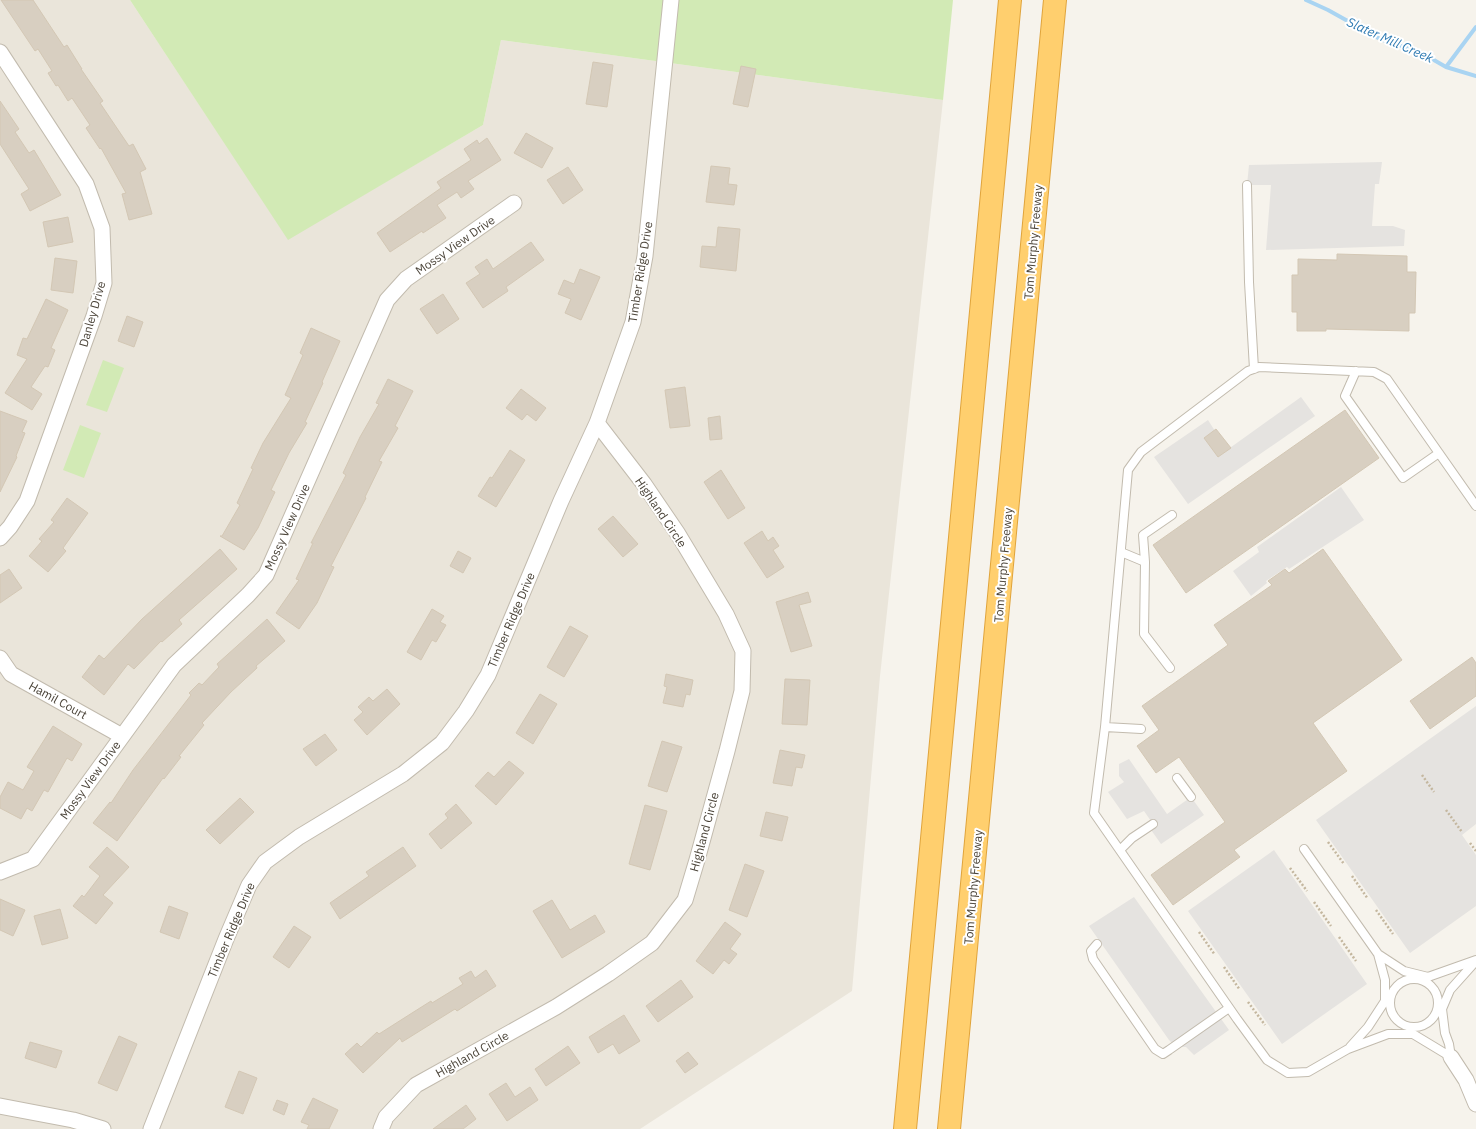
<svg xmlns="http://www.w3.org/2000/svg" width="1476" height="1129" font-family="'IBM Plex Sans',sans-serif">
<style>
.residential{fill:#eae5da}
.green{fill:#d2eab5}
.parking{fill:#e5e3e0}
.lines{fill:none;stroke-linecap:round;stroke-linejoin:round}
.stream{stroke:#a9d4f2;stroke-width:4}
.building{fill:#d8cfc1;stroke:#d3c7b4}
.service-casing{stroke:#c2bbae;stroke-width:10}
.minor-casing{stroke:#c2bbae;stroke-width:17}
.motorway-casing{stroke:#e0a43c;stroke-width:24}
.path{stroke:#c4b79f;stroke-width:2.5;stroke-dasharray:2 2;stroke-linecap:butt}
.service{stroke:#fff;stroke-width:8}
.minor{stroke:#fff;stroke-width:15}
.motorway{stroke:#ffcf6e;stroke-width:22}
.labels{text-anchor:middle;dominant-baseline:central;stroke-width:4;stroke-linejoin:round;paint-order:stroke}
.street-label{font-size:12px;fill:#4b4439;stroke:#fff}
.water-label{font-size:13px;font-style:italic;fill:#2e7ab2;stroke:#fff}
</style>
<rect width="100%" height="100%" fill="#f6f3ec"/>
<!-- residential -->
<path class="residential" d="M0 0H130L288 239 483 125 501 40 943 100 880 676 852 991 640 1129H0Z"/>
<!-- green -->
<path class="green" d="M130 0H953L943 100 501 40 483 125 288 240Z
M103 360 124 368 107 412 86 405Z
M80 425 101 433 84 478 63 470Z"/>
<!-- parking -->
<path class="parking" d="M1382 162 1379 184H1375L1372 226H1393L1405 230 1404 246 1266 250 1271 185H1247L1249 165Z
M1301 397 1315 416 1188 504 1154 457 1208 420 1227 450Z
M1341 487 1364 520 1289 569 1287 567 1266 581 1267 583 1251 596 1233 571 1259 552 1257 547Z
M1476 706V824L1462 835 1476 855V906L1410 953 1316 820Z
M1129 759 1167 814 1191 797 1204 815 1161 844 1149 827 1153 824 1144 811 1127 819 1108 792 1124 782 1119 776V764Z
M1274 850 1367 984 1282 1044 1188 911Z
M1134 897 1229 1030 1194 1055 1186 1047H1176L1169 1040 1089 926Z"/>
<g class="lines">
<!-- stream -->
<path class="stream" d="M1306 0 1328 10 1380 39 1420 52 1446 67 1476 76
M1446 67 1476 27"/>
</g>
<!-- building -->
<path class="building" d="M1 0H33L64 47 67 45 82 69H81L103 101 100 103 129 146 133 144 146 169 140 172 152 214 129 220 122 194 126 193 101 148 100 149 86 128 90 125 72 98 68 101 58 85 56 86 48 73 52 71 38 49 35 51Z
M593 62 613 65 607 107 586 104Z
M741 66 756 69 748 107 733 104Z
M0 101 19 129 15 132 29 153 34 150 61 195 30 211 21 194 29 189 0 144Z
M526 133 553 148 542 168 514 153Z
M487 138 501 160 468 181 474 189 461 198 457 192 437 205 446 218 423 233 422 231 390 252 377 233 441 188 437 182 471 160 464 149 477 140 479 144Z
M711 166 730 168 728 184 737 185 734 205 706 202Z
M568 167 583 190 563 204 547 180Z
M68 217 73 242 48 247 43 222Z
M718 227 740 229 736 271 700 267 702 246 716 247Z
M531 242 544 260 506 287 508 291 483 308 466 283 480 274 475 267 487 259 493 269Z
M1337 254 1407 256V272H1416L1415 313H1409V331L1326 329V331H1297V312H1292V275H1298V259L1337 260Z
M55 258 77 261 73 293 51 290Z
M580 269 600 277 581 320 565 313 571 299 558 294 564 280 574 284Z
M443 294 459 319 437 334 420 309Z
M46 299 68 310 51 348 55 350 48 367 45 366 31 387 42 394 32 410 5 393 27 359 17 355 23 338 27 339Z
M127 316 143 322 134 347 118 341Z
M311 328 340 341 322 382 323 383 305 422 307 423 289 453 271 490 275 492 258 528 244 550 220 536H222L240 505 237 503 253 469 251 468 263 443 291 398 285 395 303 355 300 353Z
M388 379 413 391 395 426 398 428 379 461 382 462 365 497 366 498 331 566 334 567 317 603 299 629 276 613 299 580 296 579 313 543H311L346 475 343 473 360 437 379 404 376 403Z
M685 387 690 426 670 428 665 390Z
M521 389 546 408 536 421 527 414 522 420 506 408Z
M1345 410 1379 458 1186 593 1153 545Z
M0 411 27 421 22 432 25 433 16 456 17 457 0 492Z
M720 416 722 439 710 440 708 418Z
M1216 429 1231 448 1218 457 1204 438Z
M510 450 525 460 496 507 478 496 490 477 492 478Z
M721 470 745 508 728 519 704 482Z
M67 498 88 513 63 548 66 551 48 572 29 556 42 541 39 539 54 522 51 520Z
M613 516 638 544 623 557 598 529Z
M762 531 768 541 773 537 779 546 773 550 784 567 767 578 744 543Z
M220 549 237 569 179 620 182 624 162 642 161 641 134 669 128 664 104 695 82 677 99 655 104 659 142 619Z
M1323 549 1402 660 1313 723 1347 771 1234 850 1240 857 1173 905 1151 875 1225 822 1179 757 1156 773 1137 746 1159 730 1142 706 1228 645 1214 625 1272 585 1268 581 1285 569 1289 573Z
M458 551 471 558 463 573 450 566Z
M9 569 22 588 0 603V575Z
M808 592 811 602 799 605 812 646 791 652 776 602Z
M432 609 444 616 440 622 446 625 436 642 432 640 421 660 407 652Z
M267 619 285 641 256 666 257 668 231 692 202 723 204 725 179 756 181 757 164 779 163 778 117 841 93 823 110 802 111 803 133 770 191 695 189 693 199 683 202 685 219 667 217 664Z
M570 626 588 636 564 677 547 667Z
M1472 657 1476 663V696L1430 729 1410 701Z
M666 674 693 680 690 695 686 694 683 707 663 703 667 687 664 686Z
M785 679 810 680 807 725 782 724Z
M387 689 400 704 367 735 354 720 363 712 358 707 369 697 373 701Z
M540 694 557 704 533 744 516 733Z
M53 726 82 744 72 761 67 758 48 792 44 790 32 811 27 808 21 819 0 808V797L8 782 23 790 34 771 27 767Z
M325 734 337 750 316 766 303 749Z
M662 741 682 747 667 792 648 786Z
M780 750 805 755 802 768 796 767 792 786 773 783Z
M509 761 524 773 496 805 475 786 488 772 494 777Z
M240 798 254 812 220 844 206 830Z
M456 804 472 823 441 849 429 834 448 818 445 814Z
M645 805 667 811 650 870 629 864Z
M766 812 788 817 782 841 760 836Z
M107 847 129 867 103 895 113 903 96 924 73 906 82 895 84 897 100 876 89 867Z
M403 847 416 866 340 919 330 903 369 876 366 872Z
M745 864 764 871 747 917 729 910Z
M0 899 25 910 13 936 0 930Z
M552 900 570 930 595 915 605 932 562 958 533 911Z
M169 906 188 913 179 939 160 932Z
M60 909 68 938 42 945 34 916Z
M725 922 741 934 730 949 737 954 729 964 724 960 713 974 696 961Z
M294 926 311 937 289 968 273 957Z
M486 970 496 986 457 1011 455 1009 402 1042 400 1038 363 1073 345 1054 357 1043 361 1047 377 1032 379 1034 412 1013 431 1001 432 1003 463 984 459 978 471 971 475 978Z
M681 980 693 997 658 1022 646 1006Z
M624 1015 640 1041 619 1054 613 1044 598 1053 589 1037Z
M119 1036 137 1044 117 1091 98 1083Z
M30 1042 62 1051 56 1068 25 1058Z
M568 1046 580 1063 546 1086 535 1069Z
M688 1052 698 1064 685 1073 676 1061Z
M239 1071 257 1078 243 1114 225 1107Z
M506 1083 515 1097 530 1087 538 1100 507 1121 489 1094Z
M313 1098 338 1110 329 1129H307L309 1125 301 1122Z
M277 1100 288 1104 284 1115 273 1110Z
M466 1105 476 1119 463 1129H433Z"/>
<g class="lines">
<!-- service casing -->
<g class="service-casing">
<path id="service" d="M1247 185 1249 282 1254 369
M1356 371 1345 396 1403 478 1439 453
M1121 552 1145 562 1144 634 1170 668
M1145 562 1143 535 1172 515
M1105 727 1141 729
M1177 778 1191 797
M1304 849 1378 954 1404 971 1428 977 1476 960
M1120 850 1132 838 1153 824
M1097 944 1091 951 1093 959 1155 1049 1163 1054 1169 1050 1229 1008
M1390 1003a24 24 0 1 1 48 0a24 24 0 1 1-48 0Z
M1350 1047 1368 1027 1385 1001V980L1378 954
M1451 1057 1413 1034H1388L1348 1049 1308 1072 1288 1073 1267 1060 1237 1019 1094 813 1105 727 1128 470 1141 452 1248 371 1259 367 1374 372 1387 379 1476 506
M1451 1057 1449 1044 1445 1033 1442 1009 1450 990 1475 962"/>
</g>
<!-- minor casing -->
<g class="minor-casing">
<path id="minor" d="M0 52 86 184 102 228 104 283 94 316 27 501 10 527 0 538
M0 658 11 674 122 736
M0 872 33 859 174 665 248 595 266 575 387 300 406 279 514 203
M1451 1057 1466 1080 1476 1104
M0 1106 73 1120 103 1129
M151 1129 226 939 249 885 265 862 299 837 403 774 442 743 466 711 488 675 561 501 597 423 633 322 645 256 671 0
M381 1129 386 1117 416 1085 556 1007 608 974 652 943 685 900 697 860 727 751 742 691 743 651 726 614 678 534 644 484 597 423"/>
</g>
<!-- motorway casing -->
<g class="motorway-casing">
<path id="motorway" d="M905 1129 1010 0
M949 1129 1055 0"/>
</g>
<!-- path -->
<path class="path" d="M1422 775 1434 792
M1446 810 1462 832
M1328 842 1344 864
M1470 843 1476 851
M1290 868 1307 891
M1352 876 1368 899
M1314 902 1331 926
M1376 910 1393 934
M1199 932 1215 955
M1339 937 1356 961
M1224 967 1240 990
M1248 1002 1265 1025"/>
<!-- service -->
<use href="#service" class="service"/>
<!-- minor -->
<use href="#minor" class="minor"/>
<!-- motorway -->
<use href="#motorway" class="motorway"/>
</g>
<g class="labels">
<!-- street labels -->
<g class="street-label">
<text transform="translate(1033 242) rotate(-85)">Tom Murphy Freeway</text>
<text transform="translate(455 245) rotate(-35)">Mossy View Drive</text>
<text transform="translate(640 272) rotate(-81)">Timber Ridge Drive</text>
<text transform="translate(92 314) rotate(-74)">Danley Drive</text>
<text transform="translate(661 512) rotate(56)">Highland Circle</text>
<text transform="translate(287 527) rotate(-66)">Mossy View Drive</text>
<text transform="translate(1003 565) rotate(-85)">Tom Murphy Freeway</text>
<text transform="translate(511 620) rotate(-67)">Timber Ridge Drive</text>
<text transform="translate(58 700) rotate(29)">Hamil Court</text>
<text transform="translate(90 780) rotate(-54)">Mossy View Drive</text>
<text transform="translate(704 832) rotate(-75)">Highland Circle</text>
<text transform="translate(973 887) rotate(-85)">Tom Murphy Freeway</text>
<text transform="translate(231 930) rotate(-67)">Timber Ridge Drive</text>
<text transform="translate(472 1054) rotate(-29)">Highland Circle</text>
</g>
<!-- water labels -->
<g class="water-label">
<text transform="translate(1390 40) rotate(24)">Slater Mill Creek</text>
</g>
</g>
</svg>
